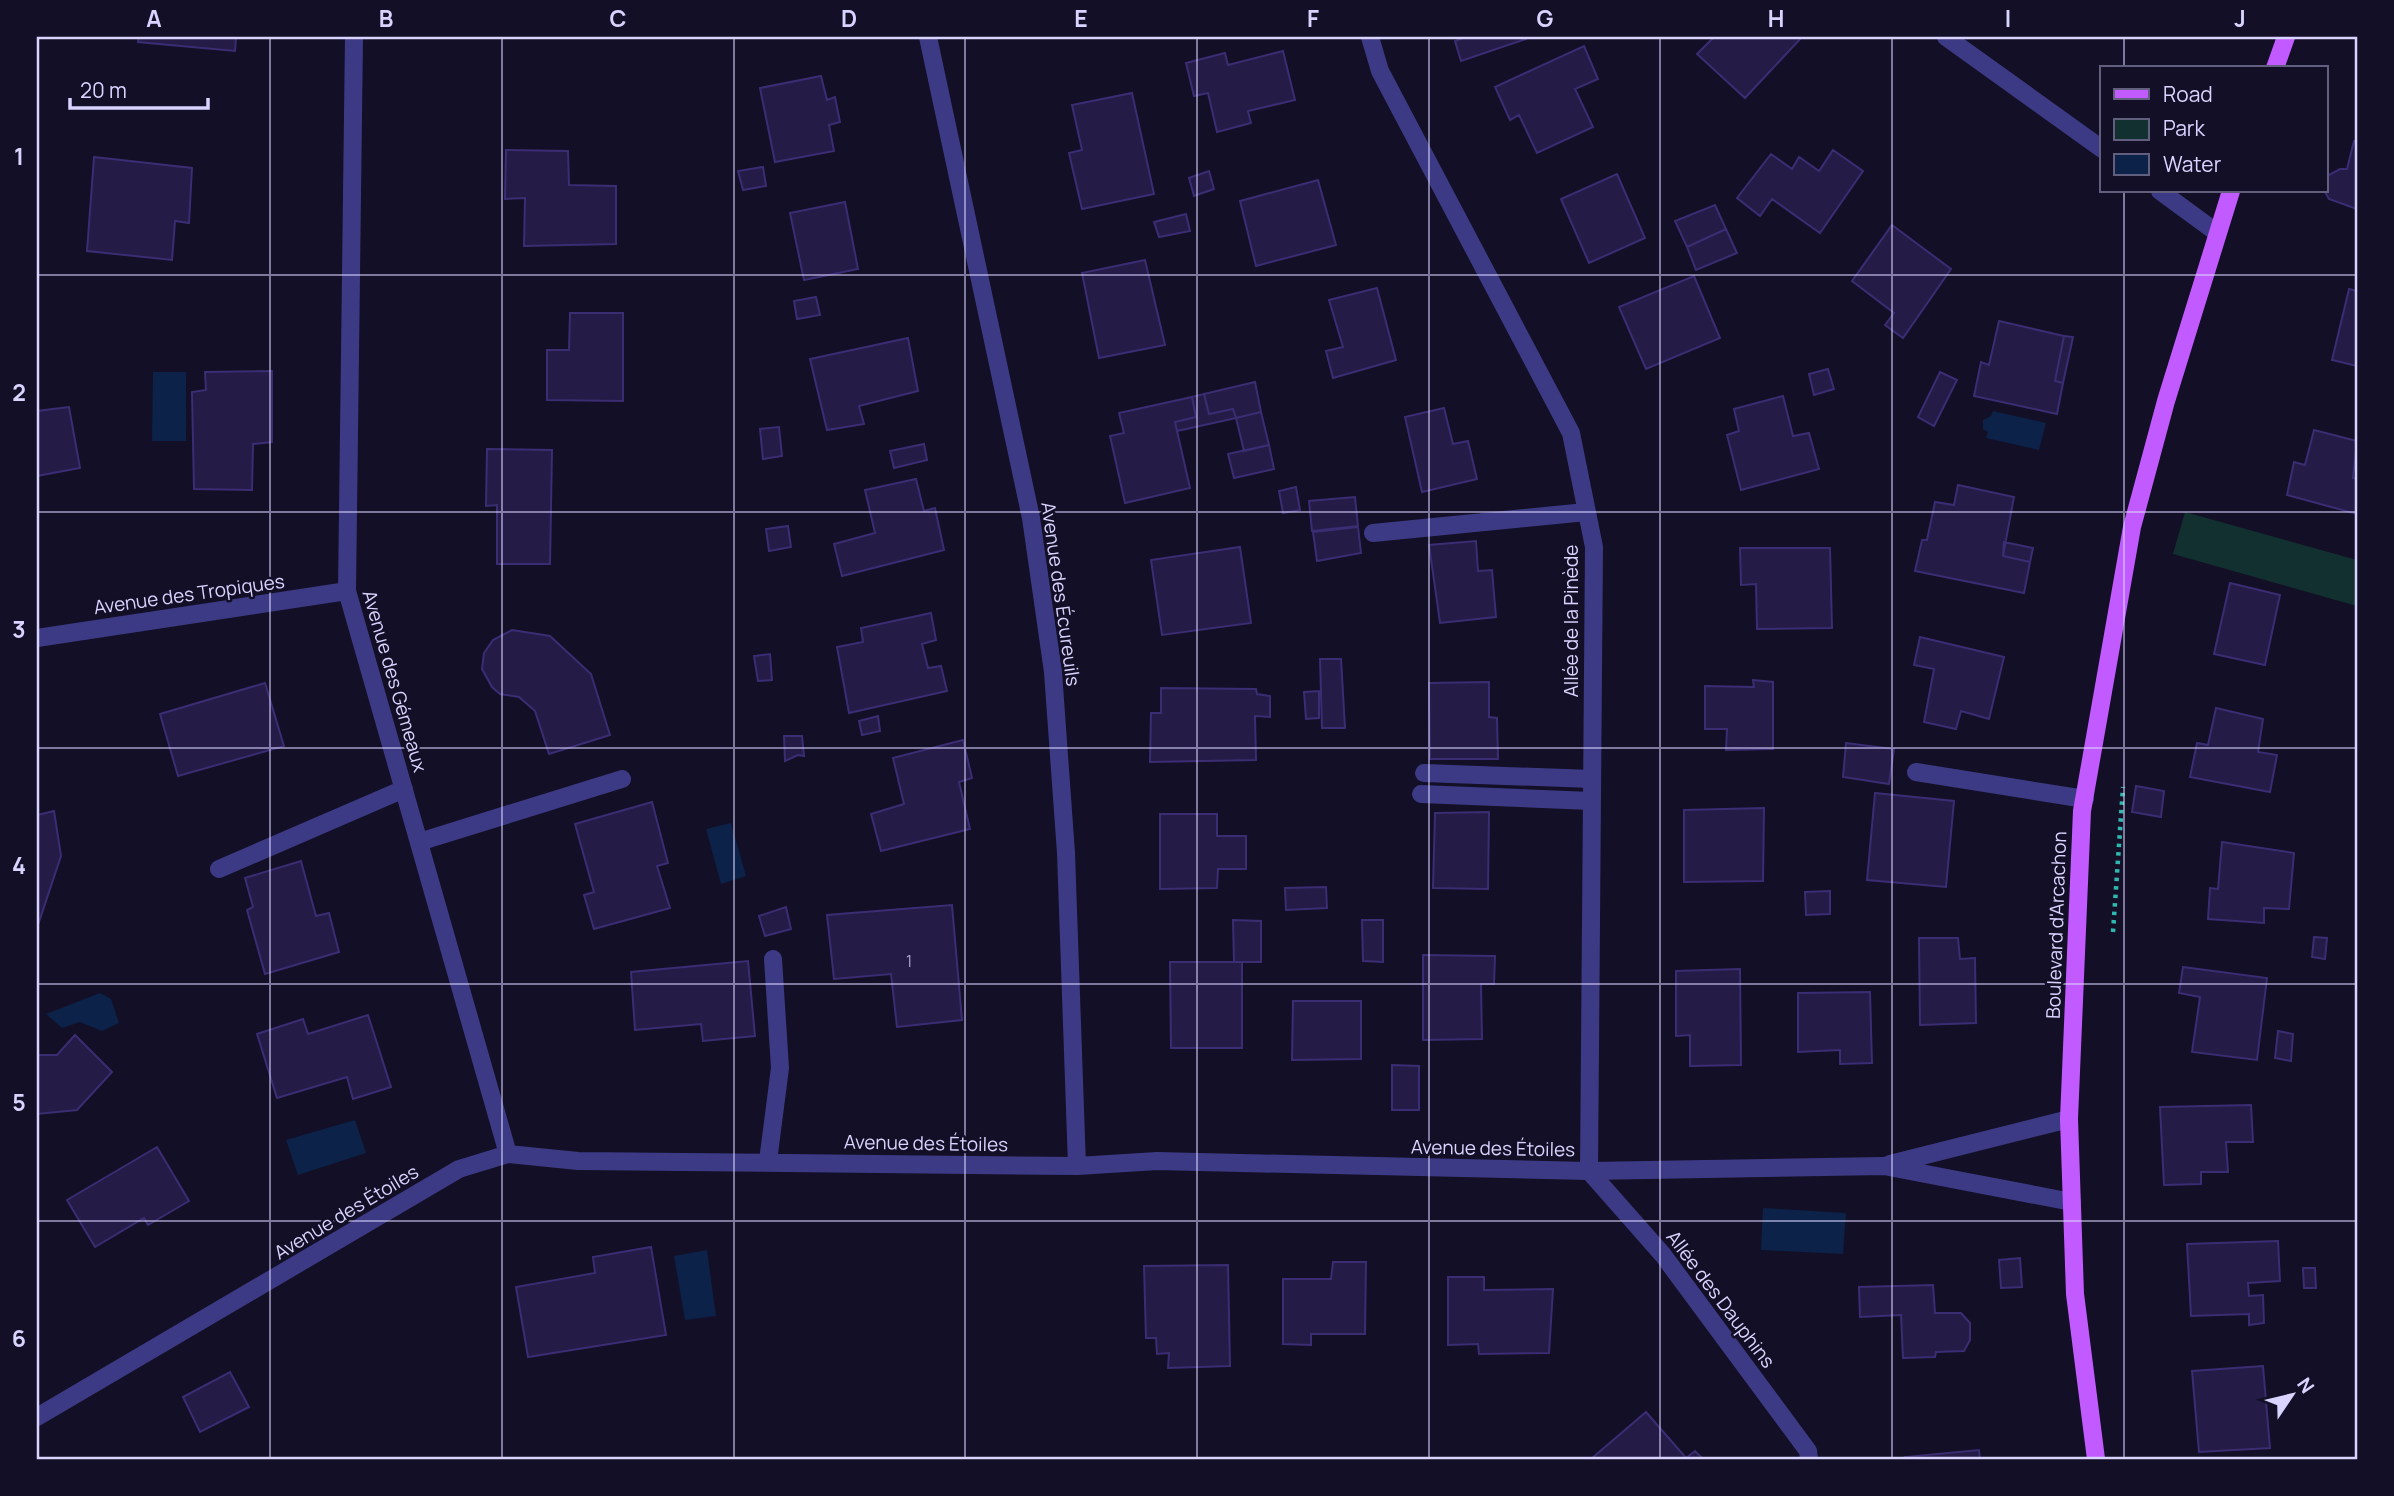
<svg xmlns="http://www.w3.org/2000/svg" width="2394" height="1496" font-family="Manrope,sans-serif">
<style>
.green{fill:#12302f}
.water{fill:#0c2248}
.building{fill:#241b47;stroke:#3b2d73;stroke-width:2}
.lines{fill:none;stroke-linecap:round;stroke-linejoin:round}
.path{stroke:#2fb8b0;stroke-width:4.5;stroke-dasharray:3.5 5;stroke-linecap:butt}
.minor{stroke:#3d3a85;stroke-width:18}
.major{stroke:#c25bff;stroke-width:18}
.grid{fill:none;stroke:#d9d4ff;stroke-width:2;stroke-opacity:0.55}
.labels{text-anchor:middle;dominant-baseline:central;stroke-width:5;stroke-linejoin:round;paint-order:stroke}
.number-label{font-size:16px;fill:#aca6d1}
.street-label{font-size:19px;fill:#d9d4ff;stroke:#130f26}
.neatline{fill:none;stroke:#d9d4ff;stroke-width:2.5}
.grid-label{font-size:23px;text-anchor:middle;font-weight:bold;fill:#d9d4ff}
</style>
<rect width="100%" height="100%" fill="#130f26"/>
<!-- green -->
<path class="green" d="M2185 512 2357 560V606L2173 554Z"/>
<!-- water -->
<path class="water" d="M153 372H186V441H152Z
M1993 411 2046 423 2039 450 1986 438 1988 432 1983 429V420L1991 416Z
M731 823 746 876 721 884 706 829Z
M100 993 111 999 119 1023 102 1031 80 1022 62 1028 46 1014Z
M355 1120 366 1153 298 1175 286 1140Z
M1763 1208 1846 1213 1843 1254 1761 1250Z
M707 1250 716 1316 685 1320 674 1256Z"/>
<!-- building -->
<path class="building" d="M139 37H236L235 51 138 42Z
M1466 37H1525L1526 39 1461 61 1455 41Z
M1714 37H1802L1745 98 1697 54Z
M1584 46 1598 79 1575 89 1593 127 1537 153 1519 115 1510 120 1495 87Z
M1283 51 1295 100 1248 111 1251 123 1217 132 1208 93 1194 96 1186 63 1225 53 1228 65Z
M821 76 827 100 835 97 840 122 829 125 834 151 775 162 760 88Z
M1132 93 1154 194 1082 209 1069 153 1082 150 1072 105Z
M2354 141 2357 142V209L2329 199 2325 192 2327 176 2340 169H2347Z
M506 150 568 151 569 185 616 186V244L524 246 525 198 505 199Z
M1833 150 1863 171 1820 233 1772 199 1760 216 1737 198 1771 154 1792 169 1799 157 1819 171Z
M94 157 192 168 189 223 175 221 172 260 87 251Z
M763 167 766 186 743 190 738 171Z
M1209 171 1214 189 1194 196 1189 178Z
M1617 174 1645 238 1589 263 1561 199Z
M1318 180 1336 245 1256 266 1240 201Z
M845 202 858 269 804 280 790 213Z
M1715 205 1726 229 1687 247 1675 221Z
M1186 214 1190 231 1159 237 1154 222Z
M1892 225 1951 269 1903 338 1885 325 1894 313 1852 281Z
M1726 229 1737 253 1696 270 1687 247Z
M1145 260 1165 345 1099 358 1082 273Z
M1694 276 1720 338 1646 369 1619 307Z
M1377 288 1396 360 1333 378 1326 351 1343 347 1329 300Z
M2349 289 2357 291V366L2332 360Z
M816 297 820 315 797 319 794 301Z
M570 313H623V401L547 400V350H569Z
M1999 321 2064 336 2055 381 2063 383 2057 414 1974 396 1981 362 1989 365Z
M2064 336 2073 337 2063 383 2055 381Z
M908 338 918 391 859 406 864 424 827 430 810 359Z
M1828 369 1834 389 1814 395 1809 374Z
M272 371V442L253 444 252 490 194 489 192 392 206 390 205 372Z
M1940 372 1957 380 1934 426 1918 417Z
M1255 382 1261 412 1236 418 1233 409 1209 414 1204 394Z
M1204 394 1209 414 1233 409 1236 418 1177 431 1175 422 1196 417 1192 397Z
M1783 396 1793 436 1809 433 1819 469 1741 490 1727 435 1739 431 1734 409Z
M1192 397 1196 417 1175 422 1190 488 1125 503 1110 436 1124 433 1119 413Z
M69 407 80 468 37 476V411Z
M1444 408 1453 444 1468 441 1477 479 1422 492 1405 417Z
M1261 412 1269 445 1244 451 1236 418Z
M779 427 782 456 763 459 760 429Z
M2314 430 2357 441 2353 478H2357V514L2287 495 2294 462 2305 465Z
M924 444 927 460 894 468 890 451Z
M1269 445 1274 469 1234 478 1228 454Z
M487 449 552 450 550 564H497V505L486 506Z
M916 479 924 511 935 508 944 550 842 576 834 544 875 533 865 490Z
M1958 485 2014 497 2003 556 2030 562 2024 593 1915 571 1922 540H1927L1935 502 1954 505Z
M1296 487 1300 510 1283 513 1279 491Z
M1355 497 1358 526 1312 531 1309 501Z
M788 526 791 547 769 551 766 529Z
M1358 527 1361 553 1317 561 1313 532Z
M1476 541 1478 571 1492 570 1496 617 1440 623 1429 545Z
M2004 542 2033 548 2030 562 2003 556Z
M1240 547 1251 623 1162 635 1151 560Z
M1740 548H1830L1832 628 1757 629 1756 584 1741 585Z
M2230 583 2280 595 2265 665 2214 654Z
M931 613 936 640 922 644 928 668 941 666 947 691 849 713 837 647 863 642 861 628Z
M512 630 550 636 591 674 610 735 549 754 535 711 519 697 500 694 492 687 482 669 484 653 493 640Z
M1920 637 2004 657 1989 719 1961 711 1956 729 1924 722 1934 669 1914 665Z
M770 654 772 680 758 681 754 656Z
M1320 659H1341L1345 728H1322Z
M1753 680 1773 682V749L1726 750 1727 729H1705V686L1754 687Z
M1489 682V717L1497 718 1498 759H1430L1429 683Z
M265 683 284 746 178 776 160 714Z
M1161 688 1256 689 1257 694 1270 696V717L1255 716 1256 760 1150 762 1151 713H1161Z
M1319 691V718L1306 719 1304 692Z
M2216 708 2263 719 2258 752 2277 755 2270 792 2190 777 2197 743 2208 745Z
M878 716 880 731 862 735 859 721Z
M784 736H802L804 756 798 755 785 761Z
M963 740 972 778 959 782 970 829 881 851 871 814 904 804 893 758Z
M1846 743 1894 749 1889 784 1843 777Z
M2136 786 2164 791 2161 817 2132 812Z
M1875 793 1954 801 1946 887 1867 880Z
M652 802 668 863 657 866 670 908 594 929 584 895 594 892 575 824Z
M1764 808 1763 881 1684 882V810Z
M54 811 61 856 37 928V815Z
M1489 812 1488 889 1433 888 1435 813Z
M1160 814H1217V836H1246V869H1218L1217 888 1160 889Z
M2222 842 2294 853 2289 909 2264 908V923L2208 919 2210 888 2218 889Z
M301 861 316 916 329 913 339 952 265 974 247 910 253 907 245 878Z
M1326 887 1327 908 1286 910 1285 888Z
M1830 891V914L1806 915 1805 892Z
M952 905 962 1020 897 1027 891 974 834 979 827 915Z
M786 907 791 929 765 936 759 916Z
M1233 920 1261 921V962H1234Z
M1362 920H1383V962L1363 961Z
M2314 937 2327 938 2325 959 2312 957Z
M1919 938H1958L1960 959 1975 958 1976 1023 1920 1025Z
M1423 955 1495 956 1494 984H1481L1482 1039 1423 1040Z
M748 961 755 1036 703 1041 701 1024 635 1030 631 972Z
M1170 962H1242V1048H1171Z
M2183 967 2267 978 2257 1060 2192 1052 2200 997 2179 993Z
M1740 969 1741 1065 1690 1066V1035L1676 1036V971Z
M1870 992 1872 1063 1840 1064V1050L1798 1052V993Z
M1293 1001H1361V1059L1292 1060Z
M368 1015 391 1087 353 1099 347 1077 277 1098 257 1034 303 1019 308 1034Z
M2278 1031 2293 1034 2291 1061 2275 1058Z
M75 1035 112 1072 77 1110 37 1114V1055H57Z
M1392 1065 1419 1066V1110H1392Z
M2251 1105 2253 1142H2226L2228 1172H2201V1184L2164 1185 2160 1107Z
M157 1147 189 1201 148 1225 144 1218 95 1247 67 1200Z
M2278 1241 2280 1281 2248 1283 2249 1296 2263 1295 2264 1323 2249 1325V1314L2191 1316 2187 1244Z
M651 1247 666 1335 528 1357 516 1287 595 1273 593 1257Z
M2020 1258 2022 1287 2001 1288 1999 1260Z
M1333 1262H1366L1365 1334H1311V1345L1283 1344V1279H1331Z
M1228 1265 1230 1366 1168 1368 1169 1353 1157 1354 1156 1338H1146L1144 1266Z
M2303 1268H2315L2316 1288H2304Z
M1448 1277H1484V1290L1553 1289 1549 1353 1479 1354 1478 1344 1448 1345Z
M1933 1285 1935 1313H1961L1970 1323V1340L1964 1351 1936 1352 1935 1357 1903 1358 1901 1315 1860 1317 1859 1287Z
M2263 1366 2270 1448 2199 1452 2192 1371Z
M230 1372 249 1407 200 1432 183 1397Z
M1646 1412 1686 1458 1695 1451 1703 1459H1591Z
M1979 1450 1980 1459H1906L1905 1457Z"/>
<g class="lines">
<!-- path -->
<path class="path" d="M2113 932 2123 787"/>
<!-- minor -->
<path class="minor" d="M354 37 347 591 508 1154
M928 37 1031 518 1053 672 1066 853 1077 1166
M1370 37 1380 71 1571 433 1594 547 1589 1171 1663 1255 1808 1451 1809 1459
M1946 37 2102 149
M2160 191 2216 232
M1373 533 1586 512
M37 638 347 591
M1916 772 2085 799
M1424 773 1592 779
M1421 794 1591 801
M419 842 622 779
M219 869 404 789
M768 1161 780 1068 773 959
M1890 1164 2069 1119
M37 1417 459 1169 508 1154 578 1161 1077 1166 1157 1161 1589 1171 1884 1166 2072 1202"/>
<!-- major -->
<path class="major" d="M2275 68 2286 37
M2096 1459 2075 1294 2069 1119 2082 811 2132 527 2166 401 2231 191"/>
</g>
<!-- grid -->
<path class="grid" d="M270 37V1459M502 37V1459M734 37V1459M965 37V1459M1197 37V1459M1429 37V1459M1660 37V1459M1892 37V1459M2124 37V68M2124 191V1459M37 275H2357M37 512H2357M37 748H2357M37 984H2357M37 1221H2357"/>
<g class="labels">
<!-- number labels -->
<g class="number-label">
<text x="909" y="961">1</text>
</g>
<!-- street labels -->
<g class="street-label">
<text transform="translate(189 594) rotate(-8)">Avenue des Tropiques</text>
<text transform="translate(1061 594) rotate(82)">Avenue des Écureuils</text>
<text transform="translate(1571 621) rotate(-90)">Allée de la Pinède</text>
<text transform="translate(395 681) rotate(74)">Avenue des Gémeaux</text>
<text transform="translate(2056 925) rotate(-88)">Boulevard d'Arcachon</text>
<text transform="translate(926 1143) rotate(1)">Avenue des Étoiles</text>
<text transform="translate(1493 1148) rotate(1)">Avenue des Étoiles</text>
<text transform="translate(346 1212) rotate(-31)">Avenue des Étoiles</text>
<text transform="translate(1721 1299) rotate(53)">Allée des Dauphins</text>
</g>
</g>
<!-- border -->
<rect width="2394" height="1496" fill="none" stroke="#130f26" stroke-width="77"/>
<!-- legend -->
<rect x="2100" y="66" width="228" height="126" fill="#130f26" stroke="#625e7d" stroke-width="2"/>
<rect x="2114" y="89" width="35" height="10" fill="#c25bff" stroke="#625e7d" stroke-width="2"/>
<text x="2163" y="102" font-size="21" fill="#d9d4ff">Road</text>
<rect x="2114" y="119" width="35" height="21" fill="#12302f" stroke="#625e7d" stroke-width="2"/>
<text x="2163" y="136" font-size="21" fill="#d9d4ff">Park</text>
<rect x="2114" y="154" width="35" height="21" fill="#0c2248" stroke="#625e7d" stroke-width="2"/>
<text x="2163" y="172" font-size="21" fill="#d9d4ff">Water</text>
<!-- north arrow -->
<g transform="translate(2292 1395) rotate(55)" stroke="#130f26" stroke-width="5" paint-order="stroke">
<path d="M0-5L12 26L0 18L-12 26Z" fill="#d9d4ff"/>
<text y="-10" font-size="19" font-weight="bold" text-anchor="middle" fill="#d9d4ff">N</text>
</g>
<!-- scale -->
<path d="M70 98v10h138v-10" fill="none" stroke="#d9d4ff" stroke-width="3.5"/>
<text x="80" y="98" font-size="21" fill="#d9d4ff" stroke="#130f26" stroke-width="5" paint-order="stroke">20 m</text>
<rect x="38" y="38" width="2318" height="1420" class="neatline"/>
<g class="grid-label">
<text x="154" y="27">A</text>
<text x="386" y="27">B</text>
<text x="618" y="27">C</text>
<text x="849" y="27">D</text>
<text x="1081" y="27">E</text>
<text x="1313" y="27">F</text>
<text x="1545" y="27">G</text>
<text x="1776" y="27">H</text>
<text x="2008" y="27">I</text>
<text x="2240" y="27">J</text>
<text x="19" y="165">1</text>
<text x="19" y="401">2</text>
<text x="19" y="638">3</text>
<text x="19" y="874">4</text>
<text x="19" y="1111">5</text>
<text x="19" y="1347">6</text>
</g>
</svg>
